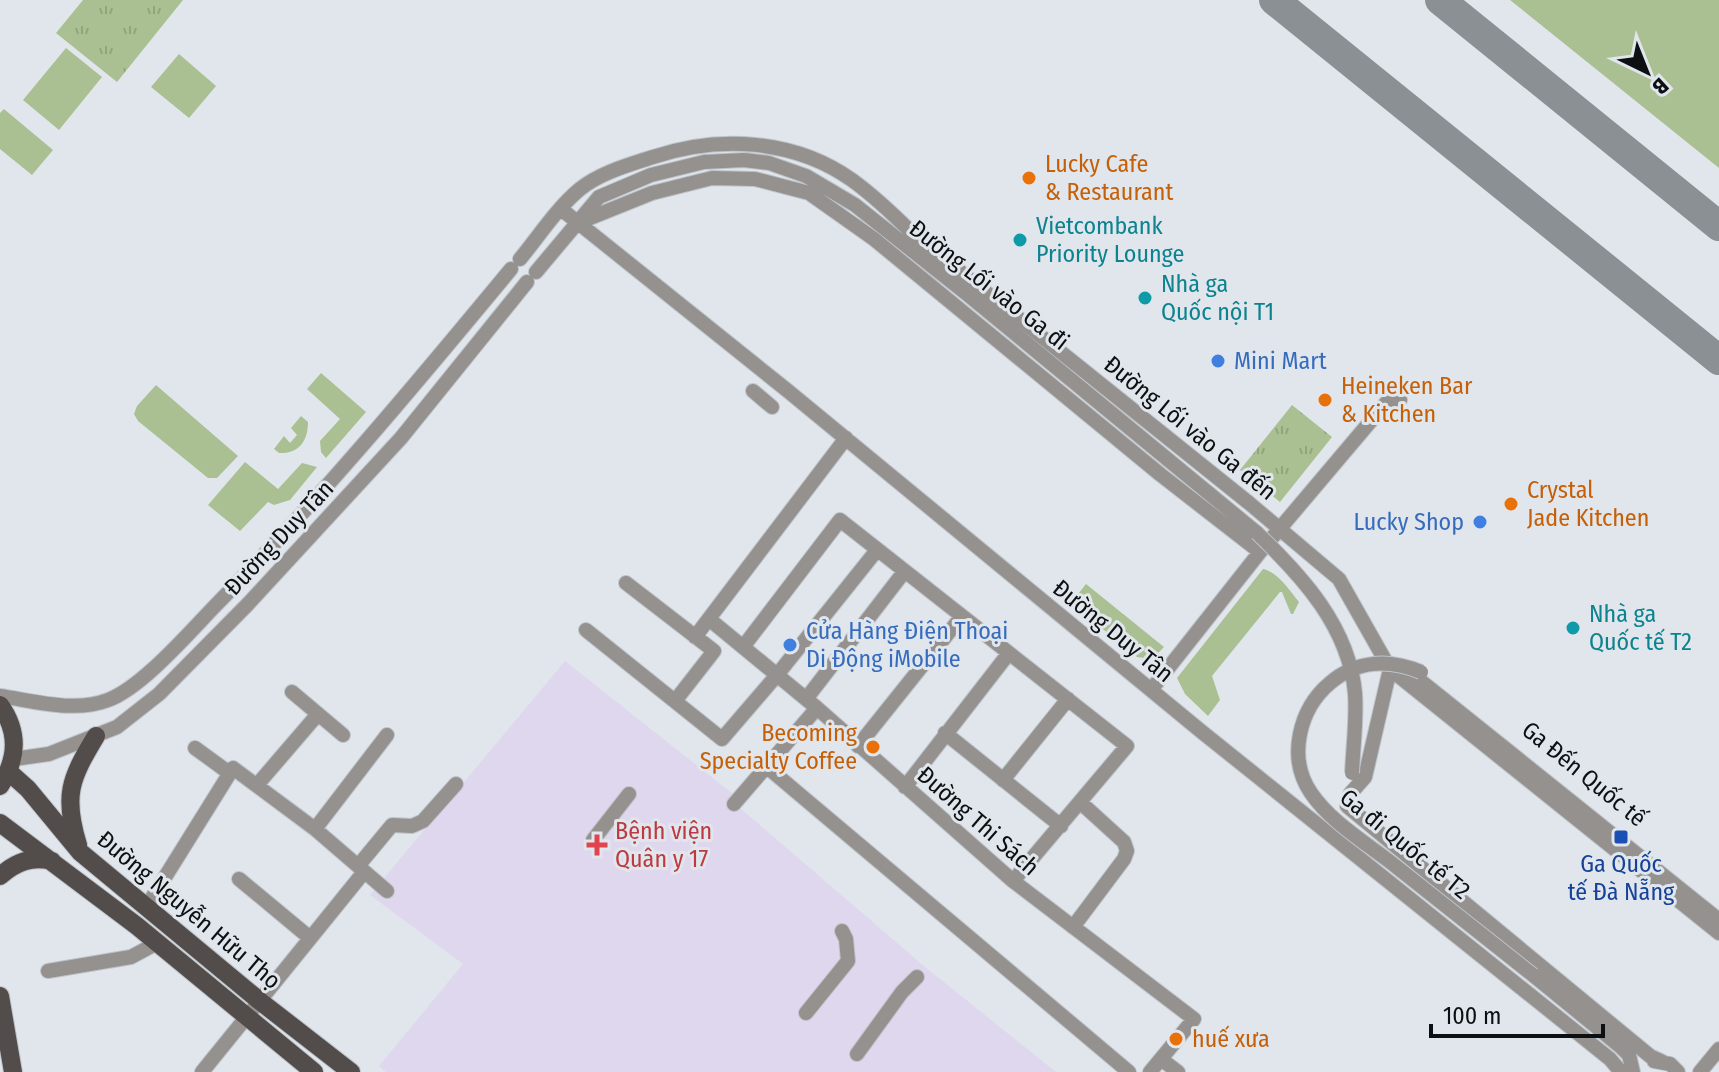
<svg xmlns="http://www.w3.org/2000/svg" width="1719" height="1072" font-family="'Fira Sans Condensed',sans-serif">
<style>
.medical{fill:#dfd7ed}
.grass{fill:#aac092}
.park{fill:url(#park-tufts)}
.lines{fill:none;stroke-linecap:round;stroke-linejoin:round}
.taxiway{stroke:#8b9094;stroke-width:30}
.minor-casing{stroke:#bec4c9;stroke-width:16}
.major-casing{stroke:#bec4c9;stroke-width:20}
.minor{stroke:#94918f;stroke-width:14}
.major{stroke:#524c4a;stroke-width:18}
.minor-bridge-casing{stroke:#bec4c9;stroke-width:16;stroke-linecap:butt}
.minor-bridge{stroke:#94918f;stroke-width:14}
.food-dot{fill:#e8710a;stroke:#e0e6ec;stroke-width:3}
.culture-dot{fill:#0f9aa8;stroke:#e0e6ec;stroke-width:3}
.shop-dot{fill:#3f7fe0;stroke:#e0e6ec;stroke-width:3}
.transit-dot{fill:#1a4fb4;stroke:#e0e6ec;stroke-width:3}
.health-dot{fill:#e0444e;stroke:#e0e6ec;stroke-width:3}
.labels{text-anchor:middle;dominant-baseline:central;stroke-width:6;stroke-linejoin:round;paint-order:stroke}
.food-label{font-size:24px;fill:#c56008;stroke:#e0e6ec;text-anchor:start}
.culture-label{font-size:24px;fill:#0d838f;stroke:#e0e6ec;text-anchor:start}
.street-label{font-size:24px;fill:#0d1012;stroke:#e0e6ec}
.shop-label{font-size:24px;fill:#366cbe;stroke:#e0e6ec;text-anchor:start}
.health-label{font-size:24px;fill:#be3a42;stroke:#e0e6ec;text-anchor:start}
.transit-label{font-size:24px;fill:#164399;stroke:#e0e6ec}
</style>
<defs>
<pattern id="park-tufts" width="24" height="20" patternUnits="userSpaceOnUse" patternTransform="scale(2)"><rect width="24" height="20" fill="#aac092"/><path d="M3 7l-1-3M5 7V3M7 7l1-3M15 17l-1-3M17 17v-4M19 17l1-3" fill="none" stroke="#91a47d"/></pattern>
</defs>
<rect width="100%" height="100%" fill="#e0e6ec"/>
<!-- medical -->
<path class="medical" d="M565 661 743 802 740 808 925 967 1056 1072H386L379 1066 463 964 370 895Z"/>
<!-- grass -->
<path class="grass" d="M1510 0H1719V168Z
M66 48 102 77 59 130 23 100Z
M179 54 216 86 189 118 151 87Z
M4 109 53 150 32 175 0 149V113Z
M321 373 366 412 326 458 321 452 320 441 340 419 307 389Z
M156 385 238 456 217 478H208L138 421 134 414 137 406Z
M301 416 308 422C308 441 299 454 279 453L274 449 284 436 290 443 297 435 291 428Z
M245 462 278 489 302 463 317 467 290 500 274 505 268 502 240 531 208 505Z
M1263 569C1278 572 1289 590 1299 602L1293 614H1291L1282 592H1280L1212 676 1220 700 1208 716 1185 694 1177 678Z
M1086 584 1164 647 1152 659 1137 657 1071 603Z"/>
<!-- park -->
<path class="park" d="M83 0H183L117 82 56 33Z
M1292 405 1332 437 1280 502 1240 470Z"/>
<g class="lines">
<!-- taxiway -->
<path class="taxiway" d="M1274 0 1719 360
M1440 0 1719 226"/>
<!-- minor casing -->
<g class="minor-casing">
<path id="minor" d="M561 209 788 391 1202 732 1610 1059 1621 1072
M580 222 652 193 712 178 755 179 809 193 874 239 1161 475 1260 552
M520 259C539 236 557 208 580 189 600 173 628 165 653 157 719 135 794 139 852 180 874 196 893 214 912 233L1249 503 1339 579 1390 669 1719 933
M536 272 599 197 651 175 704 162 744 160 769 163 806 176 855 205 967 294 1257 533
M753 391 772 407
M626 583 714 651 675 701
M709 619 817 708 1013 881 1194 1019 1150 1072
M586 630 722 739 777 675 877 550
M695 637 846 438
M743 647 840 520 1127 746 1013 881
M1402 671 1417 678 1719 920
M1151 690 1260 552 1386 403 1400 400
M292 692 343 735
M0 696C34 701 75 713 108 700 141 688 188 634 213 608 319 500 415 385 511 269
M806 699 904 572
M945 733 1061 826
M858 746 962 616
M195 748 228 772
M14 759 49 754 117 727 159 694 248 604 401 438 527 282
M767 767 1129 1072
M1003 780 1068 699
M257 785 318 714
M905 787 1009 653
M1350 794 1365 777 1390 669
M734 804 817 708
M1347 806 1650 1056 1663 1062
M315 829 387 735
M593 840 629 794
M358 866 392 825 412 826 423 821 456 784
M239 879 310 938
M147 906 233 768 315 829 387 891
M1073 927 1124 859 1127 851 1124 842 1080 802
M48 971 131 957 157 943
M1533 975 1621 1047 1629 1055 1633 1072
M806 1013 848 961 846 939 842 931
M857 1054 902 992 917 977
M1161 1059 1178 1072
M1654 1061 1670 1064 1678 1072
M202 1072 364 872
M1700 1072 1719 1049"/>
</g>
<!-- major casing -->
<g class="major-casing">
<path id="major" d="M0 705C19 732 18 758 0 786
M9 772 28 789 80 852 261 1002 351 1072
M0 823 137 926 314 1072
M78 845C63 796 70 779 96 736
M0 876C16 862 31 856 52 861
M0 996 13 1072"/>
</g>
<!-- minor -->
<use href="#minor" class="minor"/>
<!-- major -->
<use href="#major" class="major"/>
<!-- minor-bridge casing -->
<g class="minor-bridge-casing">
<path id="minor-bridge" d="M1257 533C1302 576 1349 627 1355 693 1357 719 1353 747 1352 773
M1421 672C1389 659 1357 660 1330 683 1299 709 1287 758 1311 793 1330 821 1363 841 1389 861 1437 899 1485 937 1533 975"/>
</g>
<!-- minor-bridge -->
<use href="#minor-bridge" class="minor-bridge"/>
</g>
<!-- markers -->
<g class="food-dot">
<circle cx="1029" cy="178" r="8"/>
<circle cx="1325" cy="400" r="8"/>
<circle cx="1511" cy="504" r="8"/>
<circle cx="873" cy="747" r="8"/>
<circle cx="1176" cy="1039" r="8"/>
</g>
<g class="culture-dot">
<circle cx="1020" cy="240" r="8"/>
<circle cx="1145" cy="298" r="8"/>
<circle cx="1573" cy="628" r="8"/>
</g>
<g class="shop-dot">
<circle cx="1218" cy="361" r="8"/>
<circle cx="1480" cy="522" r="8"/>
<circle cx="790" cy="645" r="8"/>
</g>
<rect class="transit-dot" x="1613" y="829" width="16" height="16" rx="4"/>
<path class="health-dot" d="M593 833h8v8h8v8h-8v8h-8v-8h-8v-8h8z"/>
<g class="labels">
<!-- food labels -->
<g class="food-label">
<text x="1045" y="164">Lucky Cafe<tspan x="1045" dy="28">&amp; Restaurant</tspan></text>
<text x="1341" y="386">Heineken Bar<tspan x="1341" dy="28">&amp; Kitchen</tspan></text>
<text x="1527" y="490">Crystal<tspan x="1527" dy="28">Jade Kitchen</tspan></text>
<text x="857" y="733" text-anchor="end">Becoming<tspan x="857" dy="28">Specialty Coffee</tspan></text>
<text x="1192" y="1039">huế xưa</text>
</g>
<!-- culture labels -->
<g class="culture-label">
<text x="1036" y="226">Vietcombank<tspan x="1036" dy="28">Priority Lounge</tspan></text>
<text x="1161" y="284">Nhà ga<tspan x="1161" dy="28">Quốc nội T1</tspan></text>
<text x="1589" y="614">Nhà ga<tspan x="1589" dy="28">Quốc tế T2</tspan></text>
</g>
<!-- street labels -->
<g class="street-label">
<text transform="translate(989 285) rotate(38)">Đường Lối vào Ga đi</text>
<text transform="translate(1190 428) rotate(39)">Đường Lối vào Ga đến</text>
<text transform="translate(279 538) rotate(-47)">Đường Duy Tân</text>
<text transform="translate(1113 631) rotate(39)">Đường Duy Tân</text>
<text transform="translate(1584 774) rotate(39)">Ga Đến Quốc tế</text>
<text transform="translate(978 821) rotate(41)">Đường Thi Sách</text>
<text transform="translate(1405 844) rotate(39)">Ga đi Quốc tế T2</text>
<text transform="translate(189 910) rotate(40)">Đường Nguyễn Hữu Thọ</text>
</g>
<!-- shop labels -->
<g class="shop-label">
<text x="1234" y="361">Mini Mart</text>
<text x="1464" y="522" text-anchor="end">Lucky Shop</text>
<text x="806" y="631">Cửa Hàng Điện Thoại<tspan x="806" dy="28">Di Động iMobile</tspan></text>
</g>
<!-- health labels -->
<g class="health-label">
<text x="615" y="831">Bệnh viện<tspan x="615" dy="28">Quân y 17</tspan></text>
</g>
<!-- transit labels -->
<g class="transit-label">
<text x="1621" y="864">Ga Quốc<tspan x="1621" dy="28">tế Đà Nẵng</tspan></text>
</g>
</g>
<!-- north arrow -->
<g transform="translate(1647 72) rotate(137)" stroke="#e0e6ec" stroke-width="6" paint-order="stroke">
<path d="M0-6L14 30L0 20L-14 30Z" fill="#0d1012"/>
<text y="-12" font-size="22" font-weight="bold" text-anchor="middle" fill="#0d1012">B</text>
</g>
<!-- scale -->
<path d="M1431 1024v12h172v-12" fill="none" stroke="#0d1012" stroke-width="4"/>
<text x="1443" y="1024" font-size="24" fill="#0d1012" stroke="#e0e6ec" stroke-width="6" paint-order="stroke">100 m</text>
</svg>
